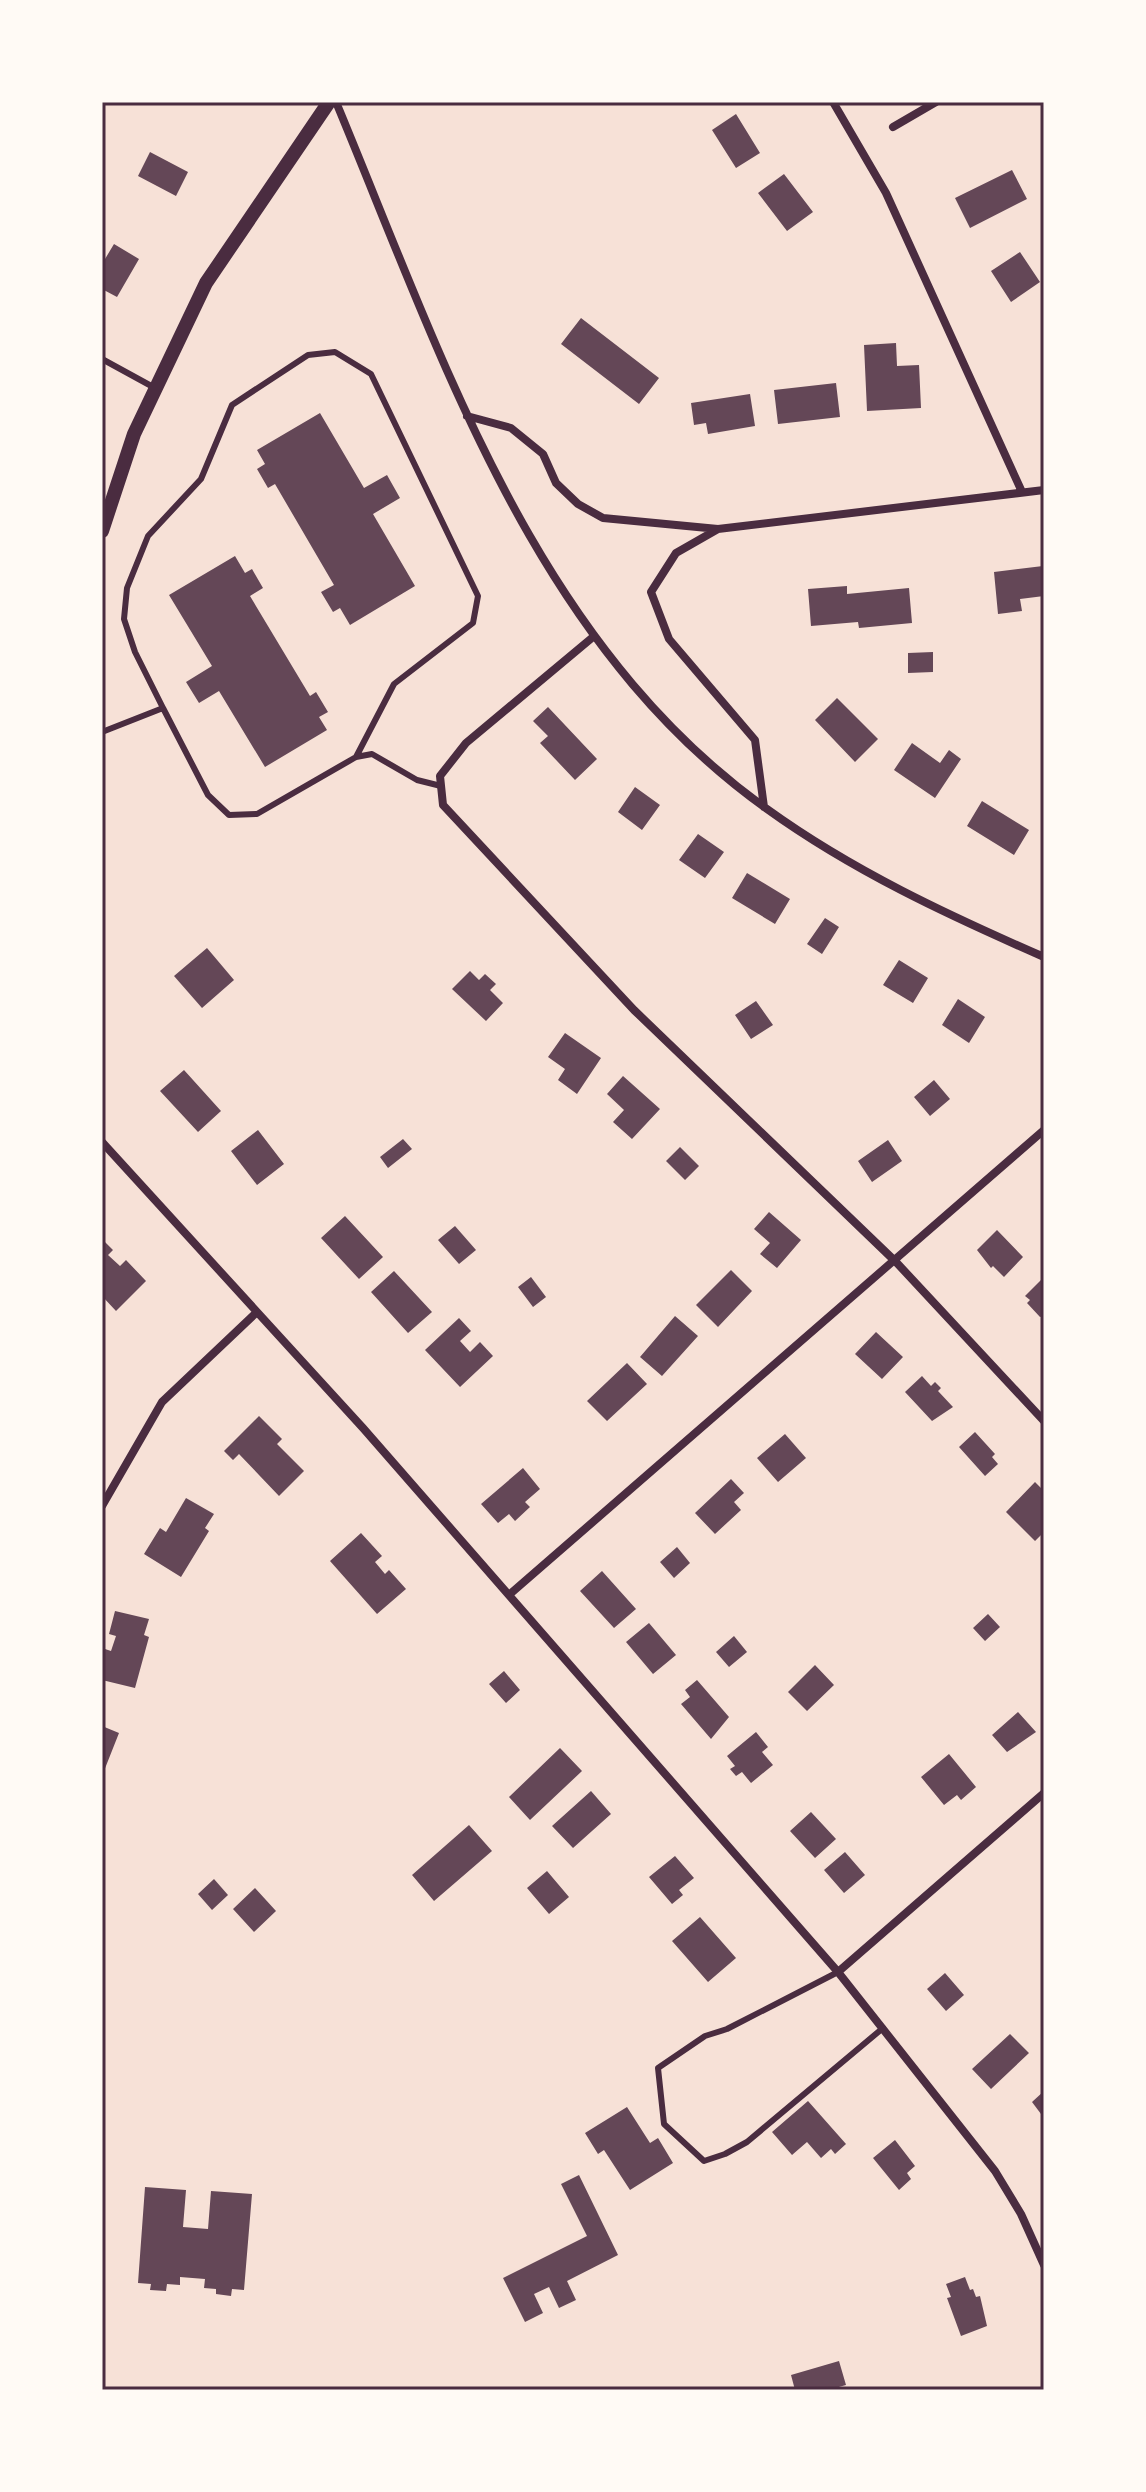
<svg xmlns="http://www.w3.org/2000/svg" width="1146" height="2492" font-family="Mulish,sans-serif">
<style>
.building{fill:#644757}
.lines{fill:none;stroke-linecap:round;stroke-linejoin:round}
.service{stroke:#4a2c40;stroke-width:6}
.minor{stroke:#4a2c40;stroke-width:8}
.tertiary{stroke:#4a2c40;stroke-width:14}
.neatline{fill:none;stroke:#4a2c40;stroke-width:3}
</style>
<rect width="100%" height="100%" fill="#f7e1d7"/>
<!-- building -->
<path class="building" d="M736 114 760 153 736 168 712 130Z
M150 152 188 172 176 196 138 176Z
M1012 170 1027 199 970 228 955 198Z
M784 174 813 212 787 231 758 193Z
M114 244 139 259 117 297 102 289V264Z
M1020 252 1040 282 1011 302 991 271Z
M581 318 659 378 639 404 561 344Z
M896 343 897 366 919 365 921 408 867 411 864 345Z
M836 383 840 417 778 424 774 390Z
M750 394 755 426 708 434 706 423 694 425 691 403Z
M320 413 364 488 387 475 400 498 373 514 415 586 350 625 340 608 333 612 321 592 334 585 275 484 268 488 257 469 265 464 257 450Z
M235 556 245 573 252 569 263 588 250 596 310 696 316 692 328 712 319 717 327 730 265 767 219 691 199 703 186 682 212 666 169 595Z
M1043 566 1044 596 1020 599 1022 611 998 614 994 572Z
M847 586V594L909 588 912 623 859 628 858 622 811 626 808 589Z
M933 652V672L908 673V653Z
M837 698 878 739 855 762 815 720Z
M548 707 597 759 575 780 540 743 548 736 533 721Z
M912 743 940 763 949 750 961 759 935 798 894 770Z
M635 787 660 805 642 830 618 812Z
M982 801 1029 830 1014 855 967 826Z
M698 834 724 852 705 878 679 860Z
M747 873 790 899 775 924 732 898Z
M825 918 839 927 822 954 807 944Z
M207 948 234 980 202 1008 174 976Z
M899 960 928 978 913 1003 883 985Z
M470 971 479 980 485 974 496 984 490 990 503 1003 486 1021 452 989Z
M958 999 985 1017 969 1043 942 1025Z
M756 1001 773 1025 751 1039 735 1015Z
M565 1033 601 1058 577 1094 558 1080 565 1069 548 1057Z
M184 1070 221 1111 198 1132 160 1091Z
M623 1076 660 1109 632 1139 613 1122 624 1110 607 1094Z
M934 1080 950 1099 930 1116 914 1097Z
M258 1130 284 1164 257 1185 231 1151Z
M403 1139 412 1149 388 1168 380 1157Z
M888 1140 902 1161 872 1182 858 1161Z
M680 1147 699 1166 685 1180 666 1161Z
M769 1212 801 1240 777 1268 760 1254 770 1243 754 1229Z
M345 1216 383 1257 359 1279 321 1238Z
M455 1226 476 1250 459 1264 438 1240Z
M997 1230 1023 1257 1004 1277 993 1266 991 1268 977 1250Z
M102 1239 113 1250 108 1255 120 1266 126 1260 146 1281 116 1311 102 1296Z
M731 1270 752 1291 718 1327 696 1305Z
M394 1271 432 1312 408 1333 371 1292Z
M531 1277 546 1297 533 1307 518 1287Z
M1044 1277V1316L1040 1317 1027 1303 1030 1300 1025 1296Z
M675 1316 698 1336 662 1376 640 1357Z
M459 1318 471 1331 460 1341 470 1352 480 1342 493 1356 460 1387 425 1350Z
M876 1332 903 1357 882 1379 855 1354Z
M627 1363 647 1384 607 1421 587 1401Z
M922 1376 931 1386 935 1382 941 1388 938 1391 953 1407 932 1421 905 1392Z
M259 1416 282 1439 277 1444 304 1471 279 1496 239 1454 233 1460 224 1451Z
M975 1432 995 1454 992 1457 998 1464 985 1476 959 1447Z
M785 1434 806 1458 778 1482 757 1458Z
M523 1468 540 1489 525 1502 530 1507 515 1521 509 1514 498 1523 481 1504Z
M731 1479 744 1493 734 1502 741 1510 715 1534 695 1513Z
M1035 1482 1044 1491V1532L1035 1541 1006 1512Z
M186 1498 214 1514 205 1528 209 1531 181 1577 144 1554 160 1528 166 1532Z
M361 1533 382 1556 375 1562 385 1574 389 1570 406 1589 377 1614 330 1561Z
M677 1547 690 1563 674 1578 660 1562Z
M602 1571 636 1609 614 1628 580 1591Z
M115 1611 149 1619 144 1635 149 1637 135 1688 102 1680V1648L111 1651 116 1636 109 1634Z
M988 1614 1000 1627 985 1641 973 1628Z
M649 1623 676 1655 653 1674 626 1642Z
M734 1636 747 1652 729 1667 716 1652Z
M815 1665 834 1685 807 1711 788 1692Z
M504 1671 520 1690 506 1703 489 1684Z
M697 1680 729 1717 711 1739 681 1704 690 1697 685 1690Z
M1018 1712 1036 1732 1007 1752 992 1735Z
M102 1726 119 1733 102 1776Z
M756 1732 768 1747 762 1752 773 1765 751 1783 742 1772 736 1776 730 1769 735 1766 727 1756Z
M560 1748 582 1771 530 1820 509 1797Z
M949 1754 976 1787 961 1800 957 1795 944 1805 921 1777Z
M591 1791 611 1814 573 1848 552 1826Z
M811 1812 836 1839 815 1858 790 1831Z
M469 1825 492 1851 434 1901 412 1875Z
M845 1852 865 1875 844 1893 824 1870Z
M675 1856 694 1878 679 1890 683 1895 672 1904 649 1877Z
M547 1871 569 1897 549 1914 527 1888Z
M214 1879 228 1895 212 1910 198 1894Z
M255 1888 276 1911 254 1932 233 1909Z
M700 1917 736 1958 708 1982 672 1941Z
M945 1973 964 1995 946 2011 927 1989Z
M1010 2034 1029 2053 991 2089 972 2069Z
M1044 2091V2118L1032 2102Z
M808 2101 846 2144 835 2154 831 2149 821 2158 807 2142 792 2155 772 2132Z
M627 2107 650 2143 658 2138 673 2163 630 2190 604 2150 598 2154 585 2133Z
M895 2140 915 2166 907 2173 911 2179 899 2190 873 2158Z
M579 2175 618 2255 567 2281 576 2300 559 2308 549 2287 534 2294 543 2313 525 2322 503 2278 587 2236 561 2184Z
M145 2187 186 2190 183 2227 208 2229 211 2191 252 2194 244 2290 232 2289 231 2296 216 2294V2289L204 2288 205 2279 180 2277V2285L167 2284 166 2291 150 2290 151 2284 138 2283Z
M965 2277 970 2290 973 2289 976 2297 980 2296 987 2326 961 2336 947 2298 951 2297 946 2284Z
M839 2361 846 2385 828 2390H795L791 2375Z"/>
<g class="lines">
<!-- service -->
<path class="service" d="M102 359 155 388
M163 708 135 652 124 619 127 588 148 536 201 479 232 405 308 355 335 352 371 374 478 596 473 623 394 684 356 757
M102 732 163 708 208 795 229 815 257 814 356 757 372 754 417 780 441 786
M838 1972 727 2029 705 2036 658 2068 664 2124 704 2161 725 2154 747 2142 883 2028"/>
<!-- minor -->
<path class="minor" d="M336 102C442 356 533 642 767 809 853 871 948 915 1044 957
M833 102 886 193 1022 492
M893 127 936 102
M467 416 511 428 543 454 556 483 578 504 603 518 718 529
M593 637 466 743 440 776 443 805 634 1010 896 1262 1044 1421
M764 807 755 740 669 639 651 592 676 553 718 529 1044 490
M102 1142 363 1428 838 1972 995 2171 1021 2214 1044 2265
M102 1506 162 1402 257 1312
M510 1594 1044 1130
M838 1972 1044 1793"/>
<!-- tertiary -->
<path class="tertiary" d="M102 531 134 434 206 283 329 102"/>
</g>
<!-- border -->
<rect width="1146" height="2492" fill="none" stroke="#fffaf5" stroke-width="208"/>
<rect x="104" y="104" width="938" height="2284" class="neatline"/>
</svg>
